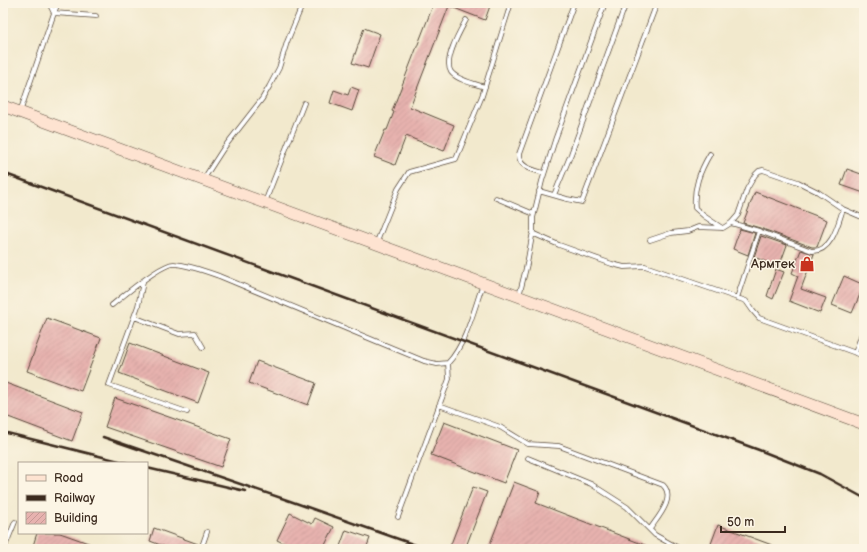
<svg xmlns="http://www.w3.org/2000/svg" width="867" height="552" font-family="'Balsamiq Sans',sans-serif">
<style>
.building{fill:url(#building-hatch)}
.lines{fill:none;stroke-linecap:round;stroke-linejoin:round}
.service-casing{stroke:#564738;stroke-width:5.5}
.secondary-casing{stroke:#564738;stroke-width:12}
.service{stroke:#fff;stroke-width:4}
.secondary{stroke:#fee3d1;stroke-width:11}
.rail{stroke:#3b2a1e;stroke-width:2.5}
.labels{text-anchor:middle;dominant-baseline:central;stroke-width:3;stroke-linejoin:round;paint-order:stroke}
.poi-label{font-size:13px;fill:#3b2a1e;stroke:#fcf5e5;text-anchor:end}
</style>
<defs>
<pattern id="building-hatch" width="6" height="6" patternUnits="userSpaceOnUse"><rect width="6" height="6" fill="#e7b2af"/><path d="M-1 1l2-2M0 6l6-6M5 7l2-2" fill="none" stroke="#c79996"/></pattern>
</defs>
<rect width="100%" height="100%" fill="#fcf5e5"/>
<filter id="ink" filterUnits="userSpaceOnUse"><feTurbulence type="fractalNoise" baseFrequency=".025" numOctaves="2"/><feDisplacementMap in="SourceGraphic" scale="8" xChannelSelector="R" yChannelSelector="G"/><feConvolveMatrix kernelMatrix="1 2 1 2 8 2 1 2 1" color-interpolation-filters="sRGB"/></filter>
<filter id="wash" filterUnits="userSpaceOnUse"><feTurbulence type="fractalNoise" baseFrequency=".012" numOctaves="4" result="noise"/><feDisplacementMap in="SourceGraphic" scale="16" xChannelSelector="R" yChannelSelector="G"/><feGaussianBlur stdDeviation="0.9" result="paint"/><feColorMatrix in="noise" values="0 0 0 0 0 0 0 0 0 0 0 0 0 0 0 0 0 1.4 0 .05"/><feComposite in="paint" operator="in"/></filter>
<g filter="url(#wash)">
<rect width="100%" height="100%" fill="#f2e9cd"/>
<g id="blocks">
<!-- building -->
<path class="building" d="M434 3H491L485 20 449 6 410 107 454 125 444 151 406 136 395 165 374 157 385 130H387L394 112 392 111Z
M364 28 380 34 368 68 352 63Z
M351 87 359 90 352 111 330 103 334 90 348 95Z
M847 169 864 175V193L841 185Z
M755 192 827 220 817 247H812L760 228 743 223Z
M740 229 755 233 748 255 733 249Z
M761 236 787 245 779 267 754 257Z
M801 250 814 254 801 289 826 298 820 313 789 301 798 276 792 273Z
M776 269 784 272 773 299 767 296Z
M844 276 864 285 852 313 832 305Z
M47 318 101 338 81 391 27 371Z
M130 343 209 373 198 403 119 373Z
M257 361 316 383 308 405 249 383Z
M3 382 83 412 72 441 3 415Z
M115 398 231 439 221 467 105 427Z
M444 422 517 450 504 483 431 455Z
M514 482 540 492 536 503 655 549H488Z
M473 487 487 492 465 549H449Z
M290 513 312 524 315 518 334 527 323 549H311L299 543 295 549 277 540Z
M718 525 780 548V549H709Z
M154 528 198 544 196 549H171L150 541Z
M346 530 370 538 366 549H339Z
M37 533H60L91 544 90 549H32Z"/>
</g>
</g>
<g filter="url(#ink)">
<use href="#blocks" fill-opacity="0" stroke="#564738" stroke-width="1"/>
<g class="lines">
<!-- service casing -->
<g class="service-casing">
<path id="service" d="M49 3 54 13 58 3
M466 20C460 31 443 60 451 72 457 80 475 84 485 87
M20 112 54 13 96 16
M710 154C700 171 693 188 695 208L704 216 722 228
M544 173C533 170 518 167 519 154L574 3
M203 180 223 149 262 99 269 87 279 68 287 42 303 3
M539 191 567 199 582 202 657 3
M554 195 571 154 626 3
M496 198 534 214
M265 202 304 103
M731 223 759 231 812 251C832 252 838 224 843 209
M532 233 559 245 612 264 624 267 645 266 726 294 746 301 753 311 759 318 864 356
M650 240 671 233 688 231 698 227 723 228 731 223 738 215 747 189 755 175 759 171 763 170 798 182 818 192 843 209 864 218
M376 244 398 189 409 172 456 159 482 96 511 3
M143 282 138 306 109 385 187 412
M519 296 527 264 533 231V218L542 181 555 140 605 3
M737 298 759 231
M112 305C123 296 162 263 174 264 189 265 205 271 219 276L424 361 437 364 448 363C466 344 474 309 483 284
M134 317 179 334 195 333 203 347
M855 353 864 328
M439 405 500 427 528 444 559 446 663 485C676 498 658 517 650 529
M528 458 591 484 627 507 655 535 680 549
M398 517 449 379 448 363
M4 549 15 522
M201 549 207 532"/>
</g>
<!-- secondary casing -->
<g class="secondary-casing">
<path id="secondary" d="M3 106 864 424"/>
</g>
<!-- service -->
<use href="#service" class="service"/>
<!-- secondary -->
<use href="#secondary" class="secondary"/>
<!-- rail -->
<path class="rail" d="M3 173 759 450 820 474 864 498
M3 432 127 463
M103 437 290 501 427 549
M147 468 245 491
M403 547 408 549"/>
</g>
</g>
<!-- icons -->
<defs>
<g id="shop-bare" transform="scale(1.2)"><path d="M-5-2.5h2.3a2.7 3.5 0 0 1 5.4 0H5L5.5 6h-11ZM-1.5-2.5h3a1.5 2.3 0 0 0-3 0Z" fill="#c8321e" stroke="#fcf5e5" stroke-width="2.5" paint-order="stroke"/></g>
</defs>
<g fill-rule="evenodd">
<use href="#shop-bare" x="807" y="264"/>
</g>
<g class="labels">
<!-- poi labels -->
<g class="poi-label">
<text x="795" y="264">Армтек</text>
</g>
</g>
<!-- margin -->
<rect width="867" height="552" fill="none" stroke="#fcf5e5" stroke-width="16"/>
<!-- legend -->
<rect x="18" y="462" width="130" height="72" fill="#fcf5e5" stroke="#afa495"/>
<rect x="26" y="475" width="20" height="6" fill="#fee3d1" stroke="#afa495"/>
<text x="54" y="482" font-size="12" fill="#3b2a1e">Road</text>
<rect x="26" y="495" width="20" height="6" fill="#3b2a1e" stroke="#afa495"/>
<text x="54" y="502" font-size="12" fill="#3b2a1e">Railway</text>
<rect x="26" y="512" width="20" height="12" fill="url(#building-hatch)" stroke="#afa495"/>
<text x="54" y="522" font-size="12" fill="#3b2a1e">Building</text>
<!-- scale -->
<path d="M721 526v6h64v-6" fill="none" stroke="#3b2a1e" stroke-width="2"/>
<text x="727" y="526" font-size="12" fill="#3b2a1e" stroke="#fcf5e5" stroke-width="3" paint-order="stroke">50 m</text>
</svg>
